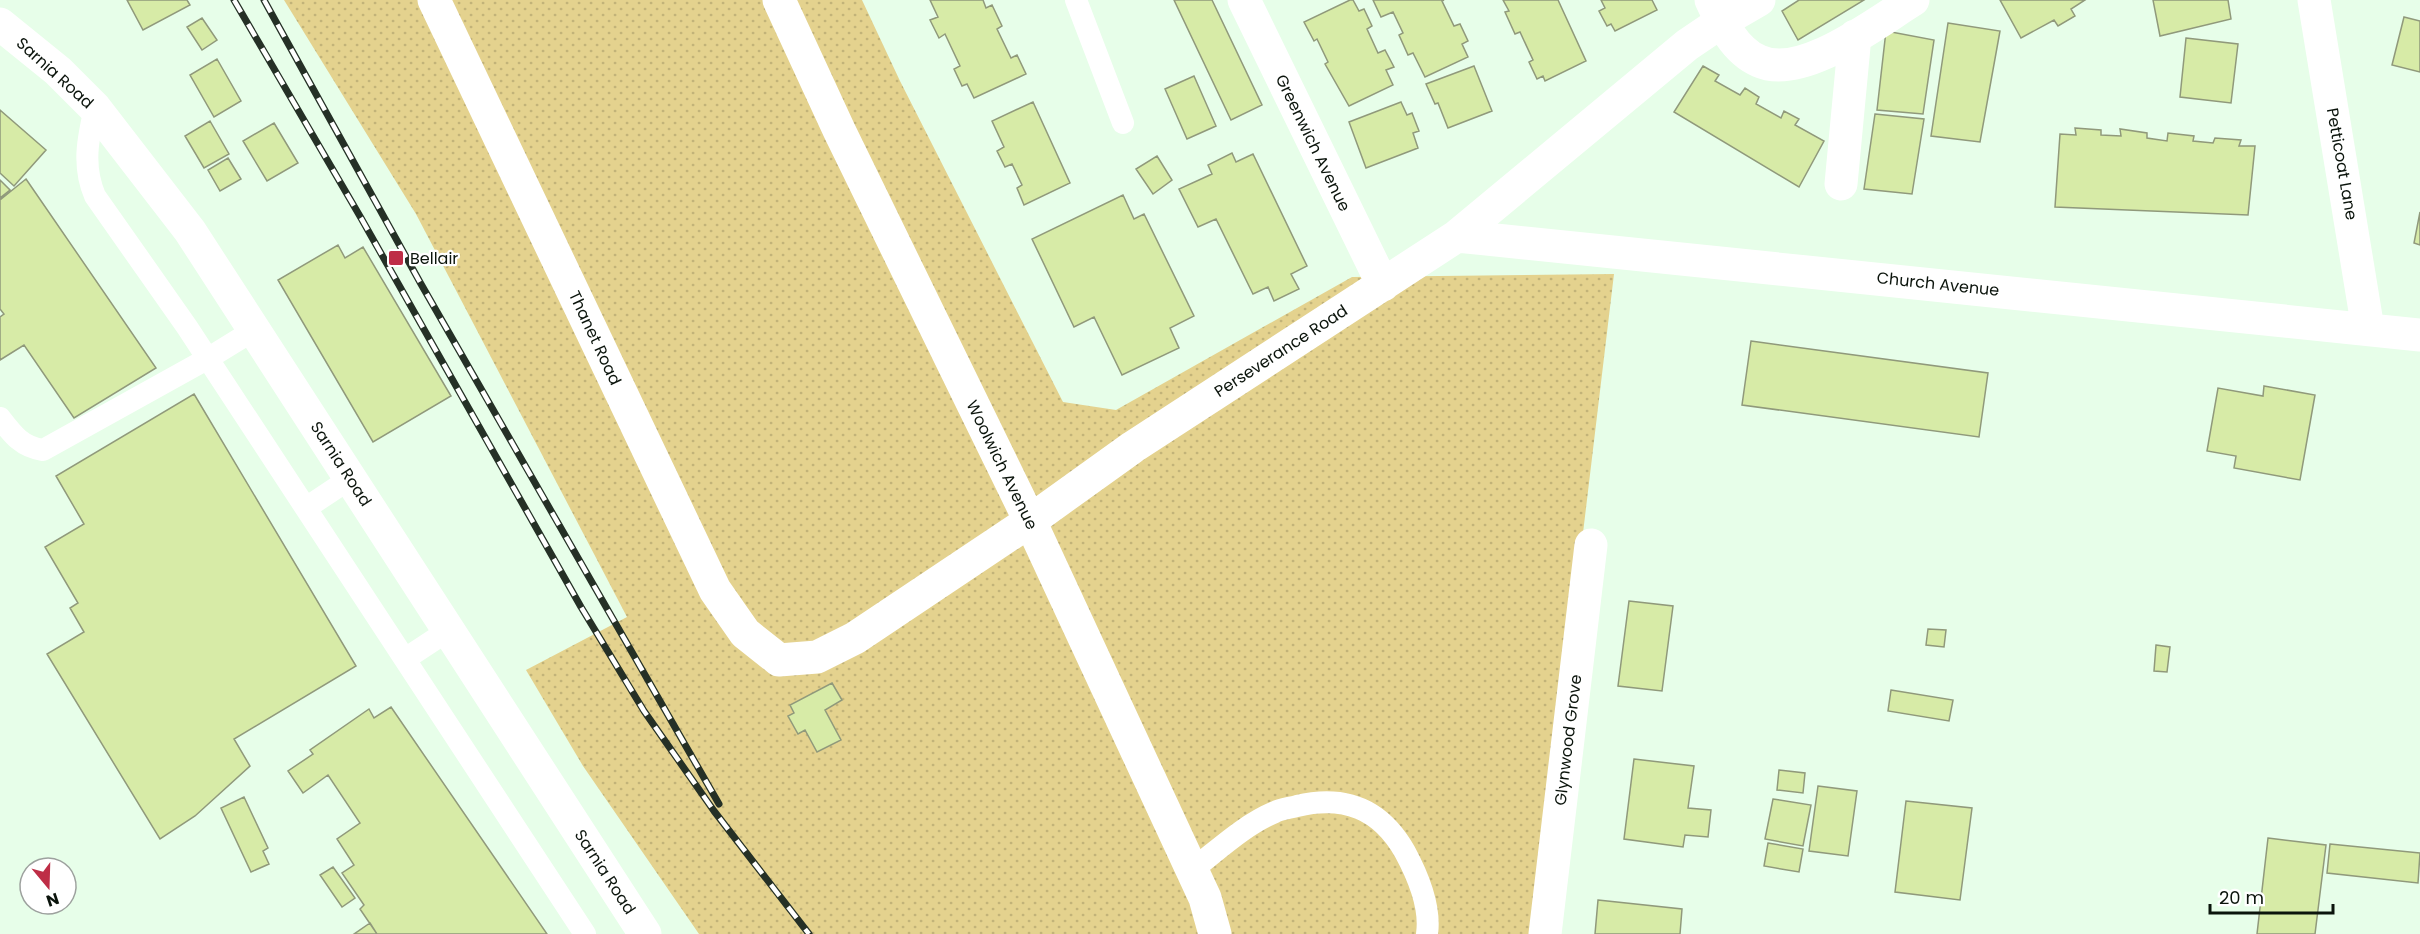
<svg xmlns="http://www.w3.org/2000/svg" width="2420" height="934" font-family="Poppins,sans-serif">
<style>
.grass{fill:url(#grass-dots)}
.building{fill:#d7eba7;stroke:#90997b;stroke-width:1.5}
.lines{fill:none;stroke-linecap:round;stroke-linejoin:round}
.lane{stroke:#fff;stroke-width:22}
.street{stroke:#fff;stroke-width:33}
.secondary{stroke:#fff;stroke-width:33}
.rail-casing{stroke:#253026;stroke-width:7}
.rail{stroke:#fff;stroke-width:4.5;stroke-dasharray:14;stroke-linecap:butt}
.poi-dot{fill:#be2d46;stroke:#fff;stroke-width:2}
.labels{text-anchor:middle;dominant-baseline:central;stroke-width:4.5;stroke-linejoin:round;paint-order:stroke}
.street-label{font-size:16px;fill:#0b140c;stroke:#fff}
.poi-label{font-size:16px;fill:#0b140c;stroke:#fff;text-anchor:start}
</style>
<defs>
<pattern id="grass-dots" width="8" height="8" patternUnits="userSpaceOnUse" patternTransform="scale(1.5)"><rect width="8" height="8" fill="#e4d28e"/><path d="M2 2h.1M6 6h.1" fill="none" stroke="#c2b379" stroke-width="1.8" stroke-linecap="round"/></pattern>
</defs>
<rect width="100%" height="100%" fill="#e7fee9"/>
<!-- grass -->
<path class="grass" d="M284 0H862L900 81 1063 402 1116 410 1352 277 1614 274 1535 934H699L583 766 526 670 627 617 416 214Z"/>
<!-- building -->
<path class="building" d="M127 0H187L190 5 143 30Z
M930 0H983L986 8 992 5 1002 26 997 29 1011 58 1017 55 1026 74 974 98 967 84 962 86 954 69 960 66 945 34 939 38 930 20 938 17Z
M1174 0H1212L1262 105 1231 120Z
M1350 0H1353L1359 11 1364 9 1372 26 1367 29 1378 53 1385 50 1394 67 1386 70 1393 85 1349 106 1325 64 1328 62 1317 39 1314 41 1304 22Z
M1373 0H1444L1442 1 1454 26 1460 24 1468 41 1462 44 1468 57 1425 77 1413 53 1408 55 1399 35 1403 33 1393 12 1381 17Z
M1503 0H1558L1586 61 1545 81 1543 76 1537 79 1529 62 1533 60 1520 32 1515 34 1505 12 1509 11Z
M1601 0H1652L1657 10 1615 31 1611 24 1607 26 1599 11 1605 8Z
M1799 0H1864L1798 40 1782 11Z
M2000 0H2085L2071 9 2075 16 2058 26 2054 20 2021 38Z
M2153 0H2228L2231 19 2160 36Z
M2404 17 2420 21V72L2392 65Z
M202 18 217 40 202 50 187 27Z
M1948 23 2000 31 1980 142 1931 136Z
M1886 31 1934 40 1923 114 1877 110Z
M2186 38 2238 44 2231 103 2180 97Z
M217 59 241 101 214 117 190 75Z
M1474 66 1492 111 1448 128 1438 103 1435 104 1426 84Z
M1703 66 1719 75 1715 81 1740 95 1745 88 1759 97 1756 104 1781 118 1784 111 1799 119 1795 125 1824 141 1799 187 1674 112Z
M1194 76 1216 126 1187 139 1165 89Z
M1033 102 1070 183 1024 205 1017 188 1022 185 1012 164 1005 167 997 151 1004 147 992 121Z
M1401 102 1407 115 1412 113 1419 131 1413 133 1418 148 1366 168 1349 122Z
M0 110 46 150 14 186 0 173Z
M1875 114 1924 119 1912 194 1864 189Z
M210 121 229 154 204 168 185 136Z
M274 123 298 163 267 181 243 141Z
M2075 128 2101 130V135L2121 136 2120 129 2147 133V138L2167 141 2168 133 2194 136 2193 141 2213 143 2215 138 2241 140 2239 146H2255L2248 215 2055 207 2060 134 2076 135Z
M1232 153 1236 162 1253 154 1307 266 1291 274 1299 289 1274 301 1268 287 1253 294 1216 219 1198 227 1179 189 1212 174 1208 165Z
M1157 156 1172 180 1153 194 1136 169Z
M228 158 241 179 220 191 208 170Z
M26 179 156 368 74 418 24 345 0 360V317L4 314 0 309V200Z
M0 180 10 190 0 198Z
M1123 195 1134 219 1144 214 1194 316 1170 328 1179 348 1122 375 1094 317 1074 327 1032 239Z
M2420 212V245L2414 243Z
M338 245 345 258 363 247 451 396 373 442 278 280Z
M1751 341 1988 373 1979 437 1742 405Z
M2264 386 2315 395 2300 480 2234 468 2236 456 2207 451 2218 388 2263 396Z
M194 394 356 666 234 739 250 766 195 816 160 839 47 654 84 632 70 608 78 603 45 547 84 524 56 476Z
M1629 601 1673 606 1662 691 1618 686Z
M1928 629 1946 630 1944 647 1926 645Z
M2156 645 2170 647 2167 672 2154 671Z
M832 683 842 700 825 710 841 740 817 752 805 730 798 734 788 716 794 713 790 705Z
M1891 690 1953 700 1949 721 1888 711Z
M391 707 547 934H377L360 909 364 905 342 873 354 865 337 839 360 823 328 775 303 793 288 771 313 754 310 750 369 709 374 718Z
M1634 759 1694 766 1688 808 1711 810 1708 837 1685 835 1683 847 1624 839Z
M1779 770 1805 773 1803 793 1777 790Z
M1818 786 1857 791 1848 856 1809 851Z
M244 797 268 848 263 851 269 864 251 872 221 808Z
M1773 799 1811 805 1803 846 1765 839Z
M1906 801 1972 808 1960 900 1895 892Z
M2268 838 2326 845 2315 934H2257Z
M1768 843 1803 849 1799 872 1764 866Z
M2330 844 2420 853 2418 883 2327 873Z
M333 867 355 898 342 907 320 875Z
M1598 900 1682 909 1680 934H1595Z
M370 923 377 934H354Z"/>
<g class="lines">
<!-- lane -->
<path class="lane" d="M1076 0 1123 123
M95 108C88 138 82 166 95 196L187 327 585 934
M0 418C13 435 22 447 43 450L207 359 254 330
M306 508 351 478
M405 659 449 630
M1192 870C1218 850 1244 825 1275 812 1281 809 1290 808 1297 806 1344 795 1380 808 1405 852 1418 876 1431 906 1427 934"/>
<!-- street -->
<path class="street" d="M434 0 715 590 745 633 779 660 817 657 855 638 1030 521 1133 447 1457 236 1687 45 1721 22 1759 0
M779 0 839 130 1030 521 1205 898 1215 934
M1244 0 1383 285
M1711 0C1721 22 1735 51 1759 61 1802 81 1877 22 1913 0
M2314 0 2368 329
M1841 184 1855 36
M1457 236 2420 335
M1545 934 1591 545"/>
<!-- secondary -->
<path class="secondary" d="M0 24 58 71 95 108 190 231 645 934"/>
<!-- rail casing -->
<g class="rail-casing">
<path id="rail" d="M234 0 361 218 581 607 644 711 714 811 809 934
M264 0 421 284 719 804"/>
</g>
<!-- rail -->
<use href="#rail" class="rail"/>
</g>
<!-- markers -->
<rect class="poi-dot" x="388" y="250" width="16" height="16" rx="3"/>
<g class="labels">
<!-- street labels -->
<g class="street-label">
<text transform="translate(55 73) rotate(42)">Sarnia Road</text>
<text transform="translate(1313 143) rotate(64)">Greenwich Avenue</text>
<text transform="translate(2342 164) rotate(80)">Petticoat Lane</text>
<text transform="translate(1938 284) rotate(6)">Church Avenue</text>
<text transform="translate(595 338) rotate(65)">Thanet Road</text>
<text transform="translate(1281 351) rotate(-33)">Perseverance Road</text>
<text transform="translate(341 464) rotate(57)">Sarnia Road</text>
<text transform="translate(1002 465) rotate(64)">Woolwich Avenue</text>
<text transform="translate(1568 740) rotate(-83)">Glynwood Grove</text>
<text transform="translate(605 872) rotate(57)">Sarnia Road</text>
</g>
<!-- poi labels -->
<g class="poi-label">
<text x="410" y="258">Bellair</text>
</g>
</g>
<!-- north arrow -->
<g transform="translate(48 886) rotate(161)"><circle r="28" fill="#ffffff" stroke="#9da19e" stroke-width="1.5"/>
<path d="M0-4.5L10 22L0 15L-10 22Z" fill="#be2d46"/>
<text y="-9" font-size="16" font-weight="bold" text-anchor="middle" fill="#0b140c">N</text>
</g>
<!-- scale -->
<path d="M2210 904v9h123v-9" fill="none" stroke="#0b140c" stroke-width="3"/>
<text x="2219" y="904" font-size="18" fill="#0b140c" stroke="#ffffff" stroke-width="4.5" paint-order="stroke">20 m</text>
</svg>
